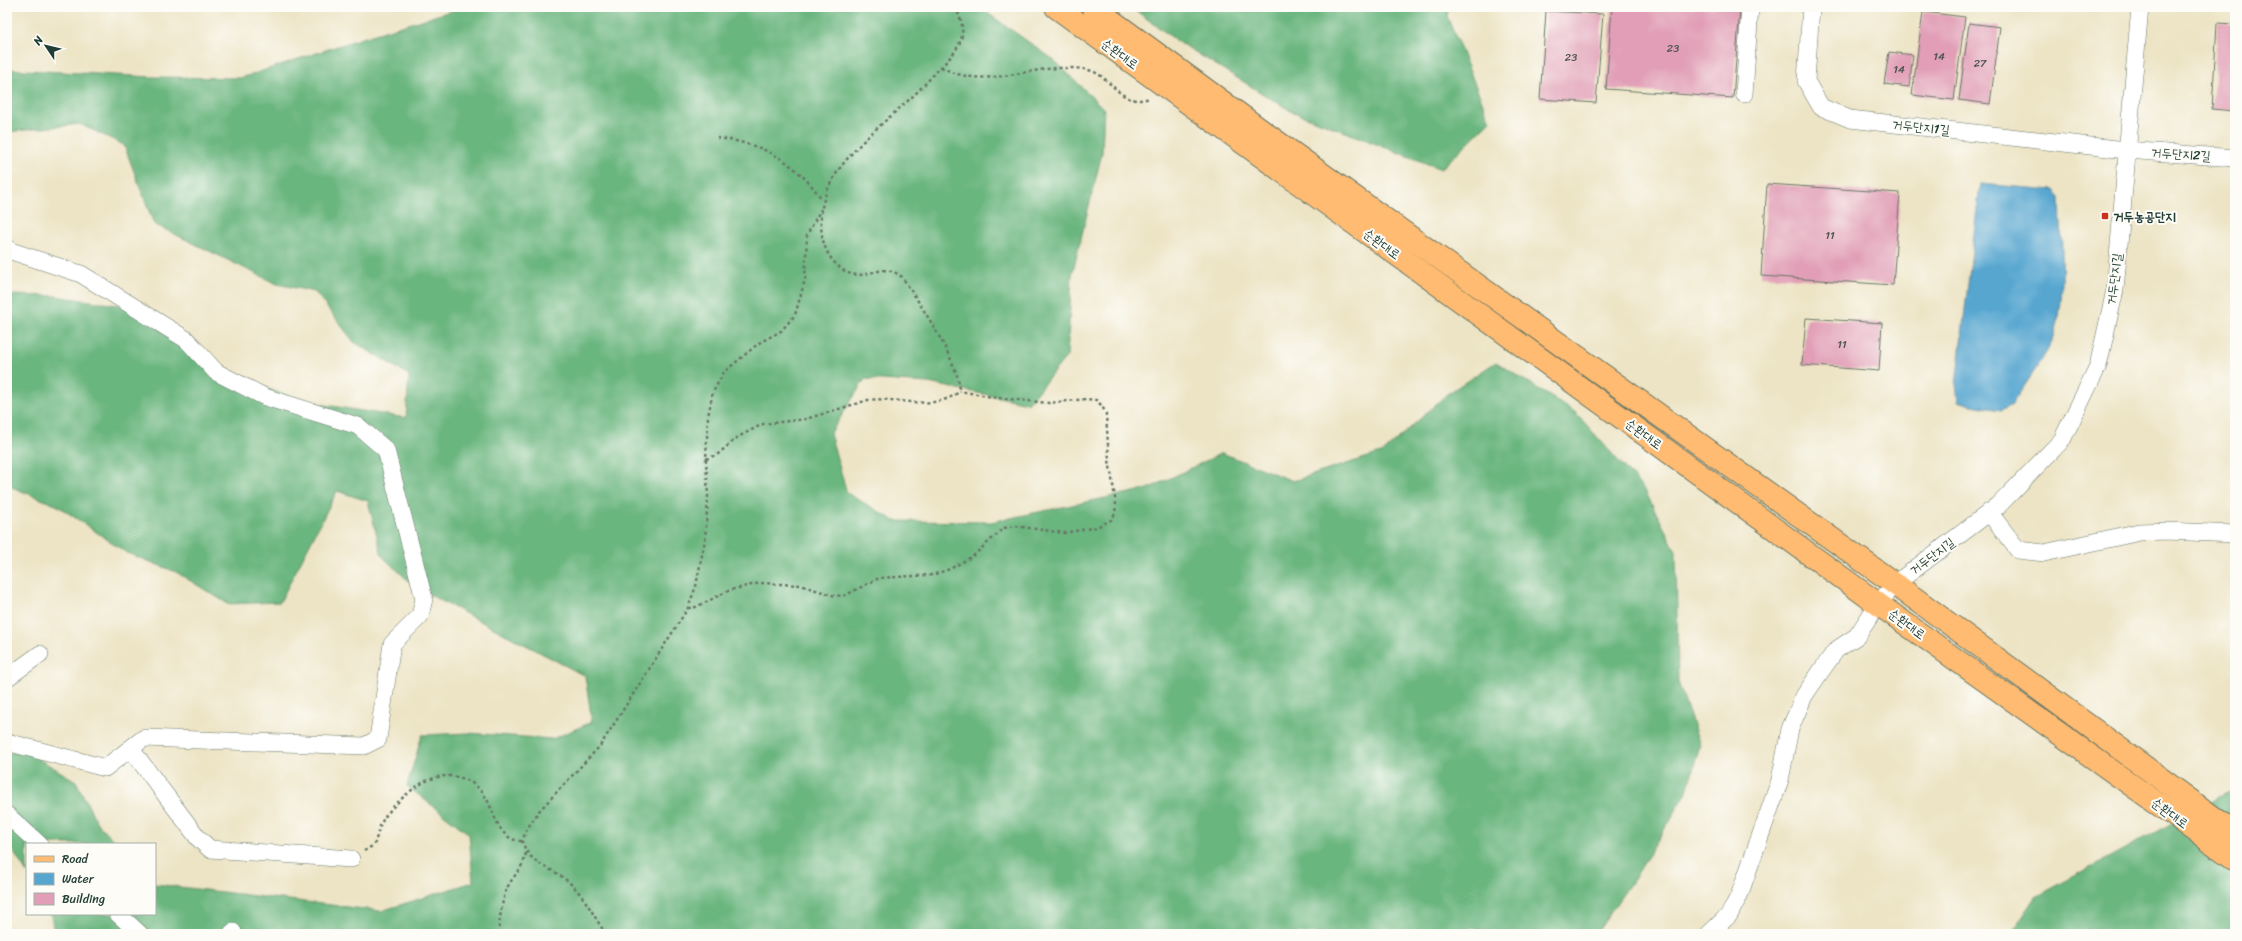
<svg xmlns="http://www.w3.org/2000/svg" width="2242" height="941" font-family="Sriracha,'Poor Story',sans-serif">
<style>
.forest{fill:#6bb67f;stroke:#457a5a}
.water{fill:#56a6d0;stroke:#3a7282}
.building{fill:#e19eb6}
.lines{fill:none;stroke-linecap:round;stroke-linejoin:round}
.minor-casing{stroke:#677767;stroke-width:18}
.major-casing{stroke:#677767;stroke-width:24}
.path{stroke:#677767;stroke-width:2.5;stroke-dasharray:3 3;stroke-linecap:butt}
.minor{stroke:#fff;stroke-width:17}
.major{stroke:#ffbb71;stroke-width:22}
.poi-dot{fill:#c8321e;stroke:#fdfcf7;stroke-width:1.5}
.labels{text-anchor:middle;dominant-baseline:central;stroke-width:4;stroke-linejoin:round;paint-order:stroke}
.number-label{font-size:11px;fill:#505554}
.street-label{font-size:13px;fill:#1f3d34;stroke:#fdfcf7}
.poi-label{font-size:13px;font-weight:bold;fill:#1f3d34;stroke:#fdfcf7;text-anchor:start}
</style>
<rect width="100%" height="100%" fill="#fdfcf7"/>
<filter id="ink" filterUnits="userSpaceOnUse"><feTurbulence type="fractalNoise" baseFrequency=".025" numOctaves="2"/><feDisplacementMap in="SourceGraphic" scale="8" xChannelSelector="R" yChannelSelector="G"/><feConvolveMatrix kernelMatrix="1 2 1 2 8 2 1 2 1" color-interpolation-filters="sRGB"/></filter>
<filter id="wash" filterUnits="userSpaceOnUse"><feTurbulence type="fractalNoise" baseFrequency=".012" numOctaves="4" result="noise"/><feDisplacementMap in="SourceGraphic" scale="16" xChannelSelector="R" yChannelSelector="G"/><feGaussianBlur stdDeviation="0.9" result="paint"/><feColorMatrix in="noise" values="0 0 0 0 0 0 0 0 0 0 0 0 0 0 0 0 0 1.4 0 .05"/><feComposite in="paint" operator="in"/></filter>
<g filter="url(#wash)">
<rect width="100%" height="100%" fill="#ede4c5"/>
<!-- forest -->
<path class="forest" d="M464 7H979L1054 60 1104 109 1102 153 1072 275 1067 356 1028 403 928 383 865 379 830 434 847 493 895 521 991 522 1148 489 1222 453 1293 481 1384 452 1447 394 1496 362 1576 413 1645 491 1676 551 1678 682 1700 745 1686 794 1637 874 1595 934H1489L1473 927 1463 934H54L51 914H155V884L381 911 473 882 469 834 407 786 422 735 468 733 552 739 592 722 585 676 415 587 382 556 368 501 337 491 280 602 228 604 176 572 127 553 58 506 7 485V295L55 296 125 306 228 374 301 401 406 418 409 375 354 342 315 292 277 284 154 224 124 145 80 124 7 132V69L152 77 241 78 362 38Z
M1131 7H1449L1447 16 1490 121 1441 169 1291 111 1177 41Z
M27 752 76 781 97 823 117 844H27V873L7 842V753Z
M2235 789V934H2011L2036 897Z"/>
<!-- water -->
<path class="water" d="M1980 184 2054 190 2060 197C2061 236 2067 301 2054 337 2047 355 2024 386 2012 404L2001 410 1972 405 1958 401 1956 384Z"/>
<g id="blocks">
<!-- building -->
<path class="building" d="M1612 7H1740L1733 98 1606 89Z
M1546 11 1603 14 1596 103 1540 99Z
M1923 12 1965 17 1954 100 1912 95Z
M1969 23 2000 27 1990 104 1959 100Z
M2217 23 2235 24V111L2212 109Z
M1889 52 1913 55 1909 87 1884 84Z
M1767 184 1900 193 1893 285 1761 276Z
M1806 318 1882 323 1879 371 1802 365Z"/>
</g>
</g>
<g filter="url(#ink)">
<use href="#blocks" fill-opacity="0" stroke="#677767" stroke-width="1"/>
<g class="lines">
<!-- minor casing -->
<g class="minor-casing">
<path id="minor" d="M1811 7 1806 81 1821 107 1850 119 2126 150 2235 158
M1744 94 1750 7
M7 247 11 251 81 274 187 340 216 372 265 397 358 426 386 450 424 599 420 616 392 644 378 739 364 746 144 738 105 768 7 742
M1989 512 2018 550 2044 553 2140 532 2166 531 2235 534
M7 678 40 654
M131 749 198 838 210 849 351 859
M7 815 39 844
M118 914 140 934
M231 934 233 932
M1709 934 1729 915 1739 896 1780 780 1790 729 1804 696 1821 671 1836 650 1857 636 1878 604 1895 584 1999 505 2062 440 2098 366 2115 290 2140 7"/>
</g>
<!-- major casing -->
<g class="major-casing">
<path id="major" d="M1056 7 1878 604 2235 859
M1093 7 1269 136 1895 584 2235 833"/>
</g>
<!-- path -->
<path class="path" d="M955 7C961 18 965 30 960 42 955 54 944 64 935 73 925 84 915 95 903 105 870 135 817 175 821 226 822 240 825 253 836 264 862 291 877 257 902 277 919 302 959 362 960 391
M941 67C983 90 1020 68 1064 68 1073 68 1083 68 1092 71 1113 79 1122 108 1149 98
M717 138C765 144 793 160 822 199
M706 459 718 454 738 437 763 424 806 419 868 400C898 396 934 413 960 391
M688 608 696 607 730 590 760 583 800 585 835 596 846 595 879 578 932 575 950 569 973 556 1004 528 1015 526 1064 533 1097 527 1111 520 1115 514 1116 504 1109 460 1106 414 1102 406 1096 400 1086 399 1049 403 998 398 960 391
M364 851 374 845C377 838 378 829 382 822 385 813 408 792 416 787 437 772 464 771 482 792 496 809 495 840 522 841
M498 934C500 919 501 903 507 888 514 874 522 871 526 853
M606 934C593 916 584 893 565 879 547 865 530 865 522 841L527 829 539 811 600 746 688 608 696 586 705 540 708 497 706 459 708 416 713 392 724 372 759 343 781 331 795 315 805 280 807 235 821 209"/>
<!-- minor -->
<use href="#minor" class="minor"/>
<!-- major -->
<use href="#major" class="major"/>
</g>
</g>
<!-- markers -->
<rect class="poi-dot" x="2101" y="212" width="8" height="8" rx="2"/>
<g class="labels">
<!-- number labels -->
<g class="number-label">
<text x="1673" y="48">23</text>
<text x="1939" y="56">14</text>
<text x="1571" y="57">23</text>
<text x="1980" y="63">27</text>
<text x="1899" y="69">14</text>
<text x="1830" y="235">11</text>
<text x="1842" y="344">11</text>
</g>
<!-- street labels -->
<g class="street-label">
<text transform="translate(1120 54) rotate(36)">순환대로</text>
<text transform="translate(1921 127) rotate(6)">거두단지1길</text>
<text transform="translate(2181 154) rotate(4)">거두단지2길</text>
<text transform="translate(1382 244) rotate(36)">순환대로</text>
<text transform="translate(2114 279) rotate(-83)">거두단지길</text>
<text transform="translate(1644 434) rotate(36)">순환대로</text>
<text transform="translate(1932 556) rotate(-37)">거두단지길</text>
<text transform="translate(1907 624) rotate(36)">순환대로</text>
<text transform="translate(2170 813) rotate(36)">순환대로</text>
</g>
<!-- poi labels -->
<g class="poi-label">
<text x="2113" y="216">거두농공단지</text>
</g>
</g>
<!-- margin -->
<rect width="2242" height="941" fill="none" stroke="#fdfcf7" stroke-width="24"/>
<!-- legend -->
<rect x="26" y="843" width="130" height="72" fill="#fdfcf7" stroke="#a4b0a9"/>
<rect x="34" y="856" width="20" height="6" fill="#ffbb71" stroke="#a4b0a9"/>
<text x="62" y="863" font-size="12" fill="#1f3d34">Road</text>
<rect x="34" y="873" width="20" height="12" fill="#56a6d0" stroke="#a4b0a9"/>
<text x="62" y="883" font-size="12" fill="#1f3d34">Water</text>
<rect x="34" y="893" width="20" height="12" fill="#e19eb6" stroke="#a4b0a9"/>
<text x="62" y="903" font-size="12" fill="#1f3d34">Building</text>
<!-- north arrow -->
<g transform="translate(46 46) rotate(305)" stroke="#fdfcf7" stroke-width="3" paint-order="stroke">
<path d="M0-3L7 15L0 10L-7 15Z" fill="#1f3d34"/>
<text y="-6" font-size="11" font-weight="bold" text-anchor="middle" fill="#1f3d34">N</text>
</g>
</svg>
